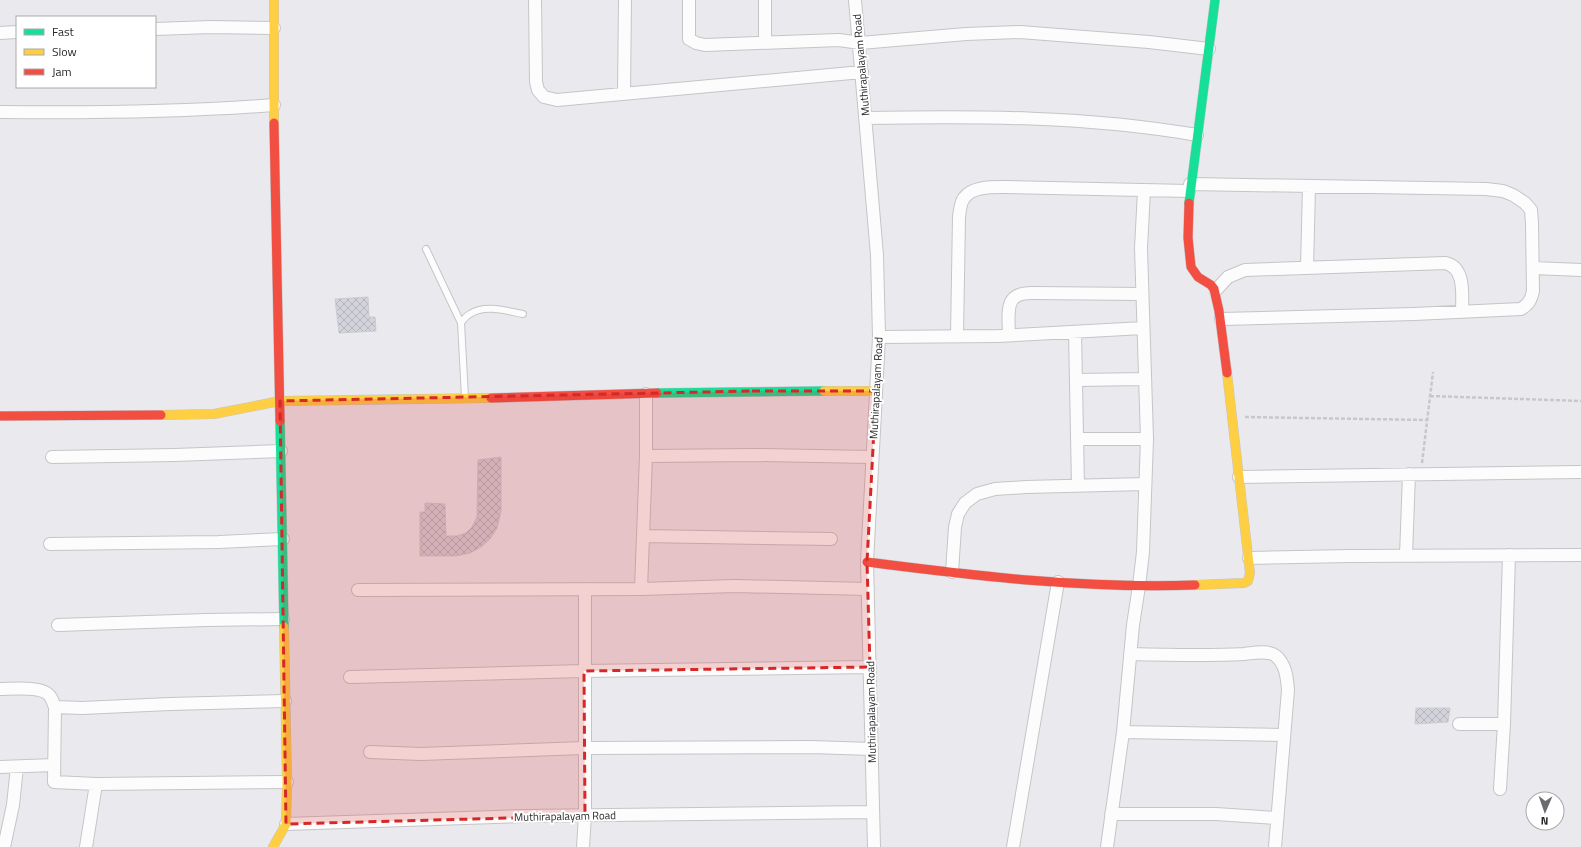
<svg xmlns="http://www.w3.org/2000/svg" width="1581" height="847" font-family="'Titillium Web',sans-serif">
<style>
.building{fill:url(#building-cross-hatch);stroke:#cccccf}
.lines{fill:none;stroke-linecap:round;stroke-linejoin:round}
.lane-casing{stroke:#c5c5c8;stroke-width:8}
.street-casing{stroke:#c5c5c8;stroke-width:14}
.fast-casing{stroke:#c5c5c8;stroke-width:10}
.slow-casing{stroke:#c5c5c8;stroke-width:10}
.jam-casing{stroke:#c5c5c8;stroke-width:10}
.path{stroke:#c8c8c9;stroke-width:2.5;stroke-dasharray:4 2;stroke-linecap:butt}
.lane{stroke:#fcfcfc;stroke-width:6}
.street{stroke:#fcfcfc;stroke-width:12}
.fast{stroke:#16e098;stroke-width:9}
.slow{stroke:#ffcf43;stroke-width:9}
.jam{stroke:#f24e42;stroke-width:9}
.marked{fill:#d62828;fill-opacity:0.2;stroke:#d62828;stroke-width:3;stroke-dasharray:8 5;stroke-linejoin:round}
.labels{text-anchor:middle;dominant-baseline:central;stroke-width:4;stroke-linejoin:round;paint-order:stroke}
.street-label{font-size:11px;fill:#27282a;stroke:#fff}
</style>
<defs>
<pattern id="building-cross-hatch" width="8" height="8" patternUnits="userSpaceOnUse"><rect width="8" height="8" fill="#d2d3db"/><path d="M0 0l8 8M0 8l8-8" fill="none" stroke="#b4b5bc"/></pattern>
</defs>
<rect width="100%" height="100%" fill="#eaeaee"/>
<!-- building -->
<path class="building" d="M368 297 369 317H375L376 331 339 333 335 299Z
M501 457V511L497 528 490 539 481 547 470 553 456 556H420V512H425V503L445 504 446 536H457L466 533 472 527 477 517 478 460Z
M1416 708H1450L1448 722 1415 724Z"/>
<g class="lines">
<!-- lane casing -->
<g class="lane-casing">
<path id="lane" d="M426 249 461 323 465 397
M461 323C463 320 466 316 470 314 485 304 507 311 523 314"/>
</g>
<!-- street casing -->
<g class="street-casing">
<path id="street" d="M535 0 536 82 538 90 544 97 557 100 862 72
M689 0V39L696 43 705 45 839 40 860 43 966 34 1020 32 1149 42 1209 49
M765 0V42
M855 0 877 255 879 337 867 562 874 847
M155 29 211 27 274 28
M0 33 17 32
M624 93 625 0
M0 112C91 113 183 112 274 105
M865 118C977 116 1087 116 1197 135
M1190 184 1486 189 1503 191 1513 195 1525 203 1531 210 1532 223 1533 291C1531 300 1529 304 1521 309L1414 314 1221 319
M1307 268 1309 187
M1533 268 1581 270
M1216 290 1228 277 1245 270 1445 263C1466 267 1462 296 1462 312
M1075 332 1078 486
M1009 335C1009 326 1006 304 1014 298 1018 294 1027 293 1032 293L1142 294
M957 336 959 217C960 211 960 203 964 198 972 186 993 187 1006 187L1189 191
M879 337 998 336 1143 328
M1076 380 1145 379
M1077 439H1147
M646 456 756 455 871 457
M52 457 175 455 281 451
M1239 477 1581 472
M643 536 831 539
M50 544 219 542 283 539
M1406 556 1409 474
M1249 558 1351 556 1581 555
M952 572 955 527 958 514 965 503 977 494 995 489 1026 487 1145 484
M641 589 646 456V394
M358 590 641 589 735 586 868 589
M58 625 206 620 283 619
M1130 654C1168 655 1206 656 1244 654 1253 653 1269 650 1276 656 1286 665 1287 678 1288 690L1275 847
M350 677 584 671 870 667
M0 689C12 689 41 686 49 695 52 698 53 703 55 707L54 782 96 784 287 782
M55 707 82 708 170 704 285 701
M1459 724H1504
M1123 732 1284 735
M370 752 421 754 584 748 811 747 872 749
M0 767 54 765
M1500 789 1504 724 1509 555
M1111 814H1216L1277 818
M286 824 524 816 872 812
M4 847 13 805 17 767
M86 847 96 784
M583 847 585 816V589
M1013 847 1058 582
M1107 847 1123 732 1133 625 1139 586 1143 552 1147 439 1141 248 1144 191"/>
</g>
<!-- fast casing -->
<g class="fast-casing">
<path id="fast" d="M1189 203 1215 0
M657 393 824 391
M280 421 284 627"/>
</g>
<!-- slow casing -->
<g class="slow-casing">
<path id="slow" d="M274 0V123
M824 391H876
M161 415 214 414 280 401 491 398
M1195 585 1244 583 1248 581 1250 573 1227 373
M273 847 286 824 287 782 284 627"/>
</g>
<!-- jam casing -->
<g class="jam-casing">
<path id="jam" d="M274 123 280 421
M1189 203 1188 238 1191 267 1198 277 1211 285 1214 289 1219 311 1227 373
M491 398 657 393
M0 416 161 415
M867 562C976 576 1085 589 1195 585"/>
</g>
<!-- path -->
<path class="path" d="M1430 396 1581 401
M1245 417 1427 420
M1422 463 1433 372"/>
<!-- lane -->
<use href="#lane" class="lane"/>
<!-- street -->
<use href="#street" class="street"/>
<!-- fast -->
<use href="#fast" class="fast"/>
<!-- slow -->
<use href="#slow" class="slow"/>
<!-- jam -->
<use href="#jam" class="jam"/>
</g>
<!-- marked area -->
<path class="marked" d="M752 391H876L867 562 870 667 584 671 585 816 286 824 280 401Z"/>
<g class="labels">
<!-- street labels -->
<g class="street-label">
<text transform="translate(861 65) rotate(-95)">Muthirapalayam Road</text>
<text transform="translate(876 388) rotate(-87)">Muthirapalayam Road</text>
<text transform="translate(871 712) rotate(-91)">Muthirapalayam Road</text>
<text transform="translate(565 816) rotate(-1)">Muthirapalayam Road</text>
</g>
</g>
<!-- legend -->
<rect x="16" y="16" width="140" height="72" fill="#ffffff" stroke="#a9a9aa"/>
<rect x="24" y="29" width="20" height="6" fill="#16e098" stroke="#a9a9aa"/>
<text x="52" y="36" font-size="12" fill="#27282a">Fast</text>
<rect x="24" y="49" width="20" height="6" fill="#ffcf43" stroke="#a9a9aa"/>
<text x="52" y="56" font-size="12" fill="#27282a">Slow</text>
<rect x="24" y="69" width="20" height="6" fill="#f24e42" stroke="#a9a9aa"/>
<text x="52" y="76" font-size="12" fill="#27282a">Jam</text>
<!-- north arrow -->
<g transform="translate(1545 811) rotate(182)"><circle r="19" fill="#ffffff" stroke="#a9a9aa"/>
<path d="M0-3L7 15L0 10L-7 15Z" fill="#6b6c6f"/>
<text y="-6" font-size="11" font-weight="bold" text-anchor="middle" fill="#27282a">N</text>
</g>
</svg>
